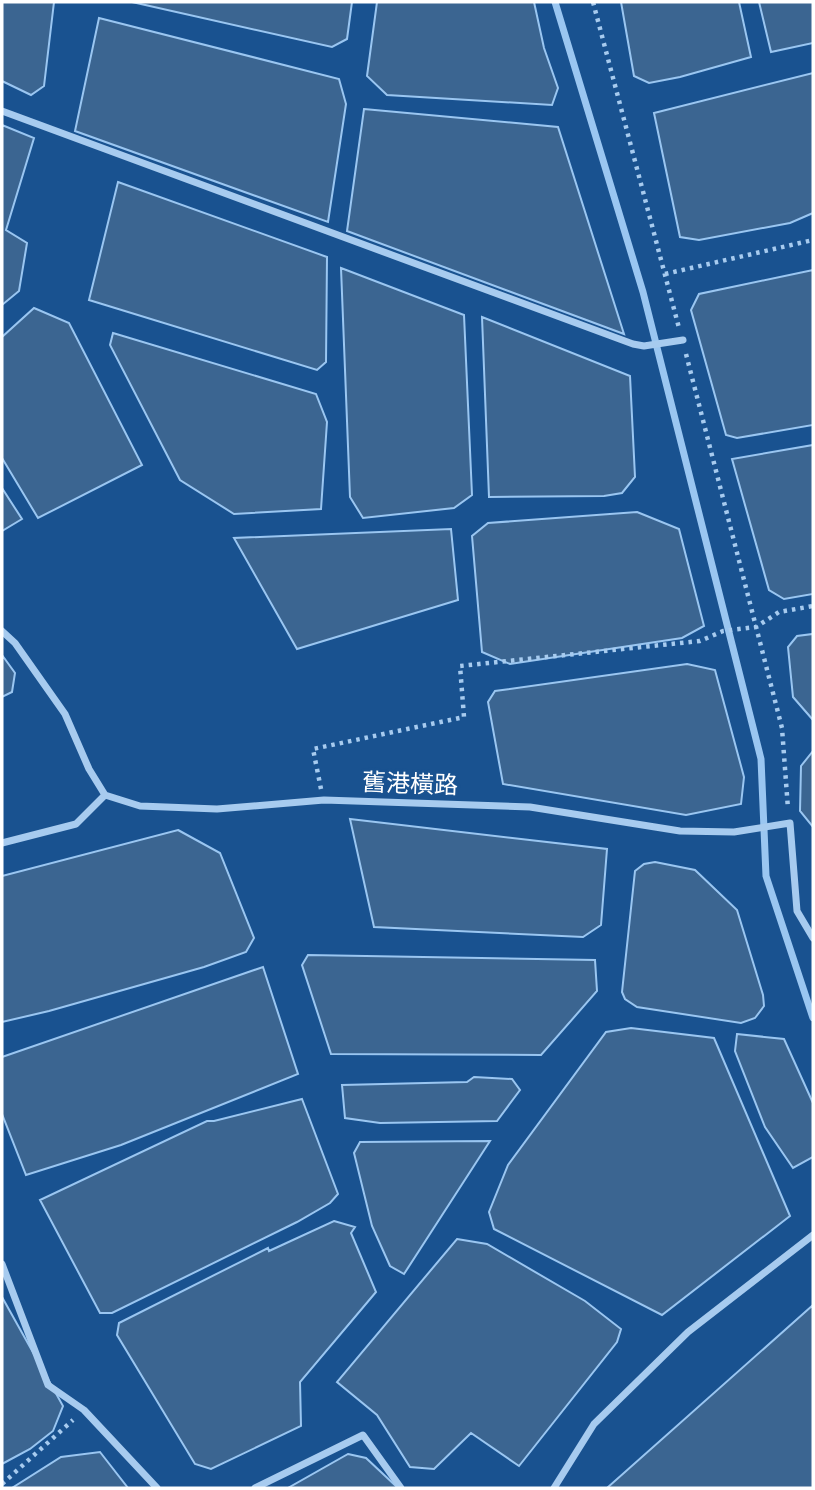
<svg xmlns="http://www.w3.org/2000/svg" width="815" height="1490" font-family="'Titillium Web','Noto Sans TC',sans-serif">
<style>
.water{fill:#3b6591;stroke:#9ac6f1;stroke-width:2}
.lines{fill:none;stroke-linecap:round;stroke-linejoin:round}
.stream{stroke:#9ac6f1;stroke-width:7}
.path{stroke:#a7cbef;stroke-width:4.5;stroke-dasharray:3.5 5;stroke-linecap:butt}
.minor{stroke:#a7cbef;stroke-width:7}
.labels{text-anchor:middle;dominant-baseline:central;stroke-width:6;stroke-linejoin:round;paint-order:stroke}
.street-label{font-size:24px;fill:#fff;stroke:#195290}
</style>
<rect width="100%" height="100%" fill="#195290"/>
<!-- water -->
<path class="water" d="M2 2H54L44 86 31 95 2 81Z
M132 2H352L347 39 332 47Z
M377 2H534L544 48 558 88 552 105 387 95 367 76Z
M621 2H739L751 57 680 77 649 83 634 76Z
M759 2H813V43L771 52Z
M99 18 339 79 346 104 328 222 75 131Z
M813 73V213L790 223 699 240 680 237 654 113Z
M364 109 558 127 624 334 347 231Z
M2 125 34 138 6 230 27 243 19 291 2 305Z
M118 182 327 257 326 362 317 370 89 300Z
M341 268 464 315 472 495 454 508 363 518 350 497Z
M813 270V425L737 438 726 435 691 310 699 294Z
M34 308 69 323 142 465 38 518 2 458V337Z
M482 317 630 376 635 477 622 493 604 496 489 497Z
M113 333 316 394 327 422 321 509 234 514 180 480 110 345Z
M813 445V594L784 599 769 590 732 459Z
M2 488 22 519 2 531Z
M637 512 679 529 704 626 682 638 510 664 482 652 472 536 488 523Z
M451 529 458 600 297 649 234 538Z
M813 634V720L793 697 788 647 797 636Z
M2 655 15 673 12 692 2 697Z
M687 664 715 670 744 777 741 804 686 815 503 784 488 702 495 691Z
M813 751V827L800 811 801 766Z
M350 819 607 849 601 925 583 937 374 927Z
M178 830 220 853 254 938 246 952 204 967 49 1011 2 1022V876Z
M655 862 695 870 737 910 763 995 764 1006 755 1018 741 1023 637 1007 625 999 622 992 635 871 644 864Z
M308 955 595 960 597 991 541 1055 331 1054 302 965Z
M263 967 298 1074 121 1145 26 1175 2 1114V1057Z
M631 1028 714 1038 790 1216 662 1315 494 1229 489 1212 508 1165 606 1032Z
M737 1034 784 1039 813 1103V1157L793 1168 765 1127 735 1051Z
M474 1077 512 1079 520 1090 497 1121 380 1123 345 1118 342 1085 467 1082Z
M302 1099 338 1194 330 1203 297 1222 112 1313H100L40 1200 207 1121H214Z
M490 1141 404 1274 390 1266 372 1226 354 1153 360 1142Z
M334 1221 355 1227 351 1233 376 1292 300 1382 301 1426 211 1469 195 1464 117 1335 119 1323 268 1248 269 1251Z
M457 1239 487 1244 585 1301 621 1329 617 1342 519 1466 471 1433 434 1469 410 1467 377 1415 337 1382Z
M2 1297 63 1406 53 1431 30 1449 2 1464Z
M813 1305V1488H607Z
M100 1452 128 1488H12L61 1457Z
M348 1454 366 1458 398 1488H288Z"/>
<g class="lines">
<!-- stream -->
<path class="stream" d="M555 2 643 292 761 759 766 876 813 1018"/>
<!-- path -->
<path class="path" d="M593 2 679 328
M665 274 813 240
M686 354 782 728 788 809
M321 789 313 749 464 717 460 666 700 641 723 631 756 627 779 612 813 606
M2 1484 73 1420"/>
<!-- minor -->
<path class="minor" d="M2 111 633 344 644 346 683 340
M2 631 15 643 65 714 89 769 105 795 140 806 217 809 324 800 530 807 680 831 734 832 790 823 797 911 813 938
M2 843 76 824 105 795
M2 1264 48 1385 84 1410 157 1488
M255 1488 363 1435 401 1488
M554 1488 594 1424 688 1332 813 1235"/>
</g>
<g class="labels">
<!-- street labels -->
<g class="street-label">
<text transform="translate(410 783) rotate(2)">舊港橫路</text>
</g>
</g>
<!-- border -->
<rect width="815" height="1490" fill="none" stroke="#ffffff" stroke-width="7"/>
</svg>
